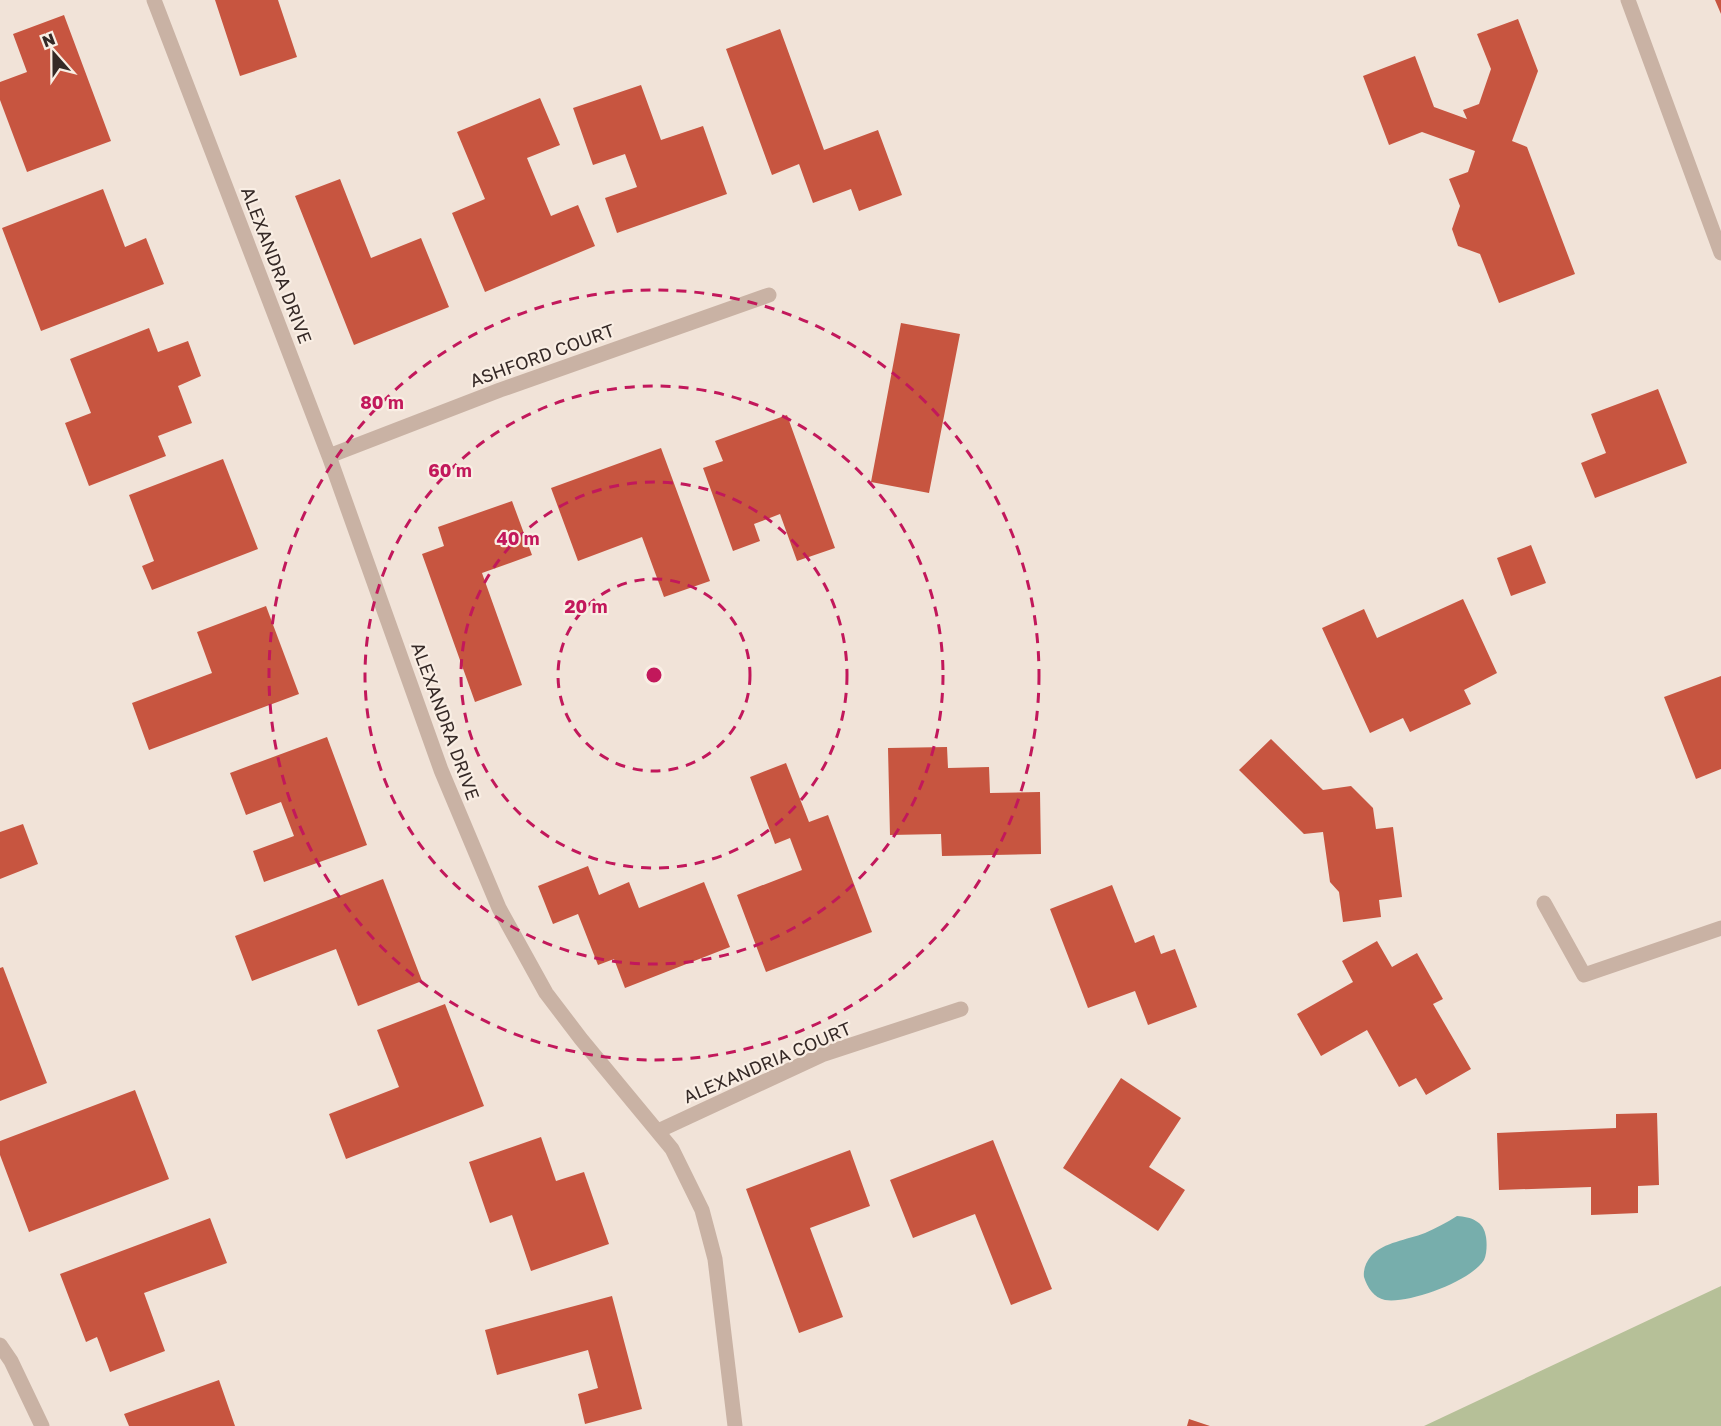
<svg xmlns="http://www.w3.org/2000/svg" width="1721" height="1426" font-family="'Golos Text',sans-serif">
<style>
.green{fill:#b6c098}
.water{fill:#77aeac}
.building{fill:#c75540}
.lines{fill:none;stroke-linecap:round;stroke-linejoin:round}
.minor{stroke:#c9b2a4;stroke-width:15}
.ring{fill:none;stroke:#c2185b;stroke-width:3;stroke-dasharray:10 8}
.labels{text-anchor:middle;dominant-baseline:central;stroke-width:4.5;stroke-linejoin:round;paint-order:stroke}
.street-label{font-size:18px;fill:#352926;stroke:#f9eee4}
.centre{fill:#c2185b;stroke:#f9eee4;stroke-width:3}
.ring-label{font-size:18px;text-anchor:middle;font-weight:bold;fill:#c2185b;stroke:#f9eee4;stroke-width:4.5;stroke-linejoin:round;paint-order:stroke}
</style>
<rect width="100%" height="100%" fill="#f1e3d8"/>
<!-- green -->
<path class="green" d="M1721 1286V1426H1424Z"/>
<!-- water -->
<path class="water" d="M1457 1216C1471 1217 1484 1221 1486 1237 1487 1243 1487 1254 1484 1260 1471 1281 1409 1304 1385 1300 1374 1298 1367 1287 1364 1277 1363 1270 1366 1262 1371 1256 1384 1242 1407 1240 1425 1233 1436 1228 1446 1223 1457 1216Z"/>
<!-- building -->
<path class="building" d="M215 0H278L297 57 240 76Z
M1715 0H1721V14Z
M64 15 111 141 27 172 0 100V82L27 72 13 34Z
M1518 19 1538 71 1512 141 1527 147 1575 274 1499 303 1480 254 1458 246 1452 229 1460 206 1449 179 1468 172 1475 151 1422 132 1389 145 1363 76 1415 56 1434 107 1467 119 1463 110 1479 104 1491 69 1477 34Z
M780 29 824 150 878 130 902 195 859 211 851 189 813 203 799 164 772 175 726 49Z
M641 85 661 140 703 126 727 194 617 233 605 198 637 187 625 154 593 165 573 108Z
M540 98 560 145 527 158 551 216 578 205 595 246 485 292 452 213 485 199 457 132Z
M340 179 371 258 421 238 449 307 354 345 295 196Z
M103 189 125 247 146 238 164 284 41 331 2 228Z
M901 323 960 334 929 493 871 482Z
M149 328 158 352 188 341 201 376 178 386 192 423 158 436 166 456 89 486 65 423 91 413 70 359Z
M1658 389 1687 463 1595 498 1581 463 1606 453 1591 414Z
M787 415 835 548 797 561 780 514 754 524 760 541 733 551 703 468 723 461 715 441Z
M661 448 710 581 664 597 642 537 578 561 551 488Z
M223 459 258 549 152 590 142 566 154 561 129 495Z
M512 501 532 555 482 573 522 685 475 702 422 554 444 546 438 527Z
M1531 545 1546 583 1511 596 1497 558Z
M1463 599 1497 673 1464 690 1471 704 1410 732 1403 718 1370 733 1322 628 1364 609 1377 638Z
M266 606 299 694 149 750 132 703 212 673 197 632Z
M1721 676V769L1696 779 1664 697Z
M327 737 367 845 264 882 253 851 294 836 281 802 246 815 230 773Z
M1271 739 1323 790 1351 786 1373 808 1376 829 1393 827 1402 897 1379 900 1381 917 1343 922 1339 892 1330 882 1323 832 1304 834 1239 770Z
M947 747 948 768 989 767 990 793 1040 792 1041 854 942 856 941 834 890 835 888 748Z
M786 763 809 822 828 815 872 932 766 972 737 895 802 870 790 838 775 844 750 777Z
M23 824 38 864 0 879V832Z
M588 866 599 895 629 882 639 908 704 882 730 947 625 988 614 959 598 965 578 914 553 924 538 886Z
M383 879 422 981 358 1006 336 949 252 981 235 936Z
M1112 885 1135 943 1154 935 1161 954 1175 949 1197 1007 1148 1025 1135 991 1088 1008 1050 909Z
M1377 941 1392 967 1417 953 1443 999 1433 1004 1471 1069 1426 1095 1416 1078 1399 1087 1367 1030 1321 1056 1297 1014 1353 982 1342 961Z
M3 967 47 1083 0 1101V968Z
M445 1004 484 1106 346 1159 329 1114 399 1087 377 1030Z
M1121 1078 1181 1118 1149 1167 1185 1190 1158 1231 1063 1168Z
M135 1090 169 1179 29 1232 0 1155V1141Z
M1657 1113 1659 1185 1638 1186V1213L1591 1215V1187L1499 1190 1497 1133 1616 1128V1114Z
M541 1137 556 1181 584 1172 609 1244 531 1271 512 1215 490 1223 469 1162Z
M993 1140 1052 1289 1011 1305 975 1214 913 1238 890 1180Z
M850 1150 870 1206 810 1228 843 1317 799 1333 746 1189Z
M210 1218 227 1263 144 1293 165 1351 110 1372 97 1337 86 1342 60 1274Z
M612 1296 642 1409 585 1424 578 1394 598 1388 588 1350 497 1375 485 1330Z
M219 1380 235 1426H129L124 1414Z
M1189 1419 1210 1426H1187Z"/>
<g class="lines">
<!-- minor -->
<path class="minor" d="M154 0 329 456 441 770 499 908 546 993 581 1039 672 1149 702 1210 715 1259 735 1426
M1628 0 1721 253
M329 456 500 390 769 295
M1544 903 1584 975 1721 928
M658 1131 824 1054 961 1009
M0 1345 11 1361 42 1426"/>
</g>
<!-- distance rings -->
<g class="ring">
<circle cx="654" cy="675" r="96"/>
<circle cx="654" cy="675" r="193"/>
<circle cx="654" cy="675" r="289"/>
<circle cx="654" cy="675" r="385"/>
</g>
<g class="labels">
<!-- street labels -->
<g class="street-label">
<text transform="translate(277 265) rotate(69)">ALEXANDRA DRIVE</text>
<text transform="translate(542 355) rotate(-20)">ASHFORD COURT</text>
<text transform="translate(446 721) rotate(70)">ALEXANDRA DRIVE</text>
<text transform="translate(767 1062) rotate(-23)">ALEXANDRIA COURT</text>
</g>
</g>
<circle cx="654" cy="675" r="9" class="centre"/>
<g class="ring-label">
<text x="382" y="409">80 m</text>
<text x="450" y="477">60 m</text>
<text x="518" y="545">40 m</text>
<text x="586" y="613">20 m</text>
</g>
<!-- north arrow -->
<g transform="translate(54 54) rotate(339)" stroke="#f9eee4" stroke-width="4.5" paint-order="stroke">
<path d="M0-4.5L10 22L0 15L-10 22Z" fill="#352926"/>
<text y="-9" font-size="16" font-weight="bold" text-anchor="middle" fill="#352926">N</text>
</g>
</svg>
